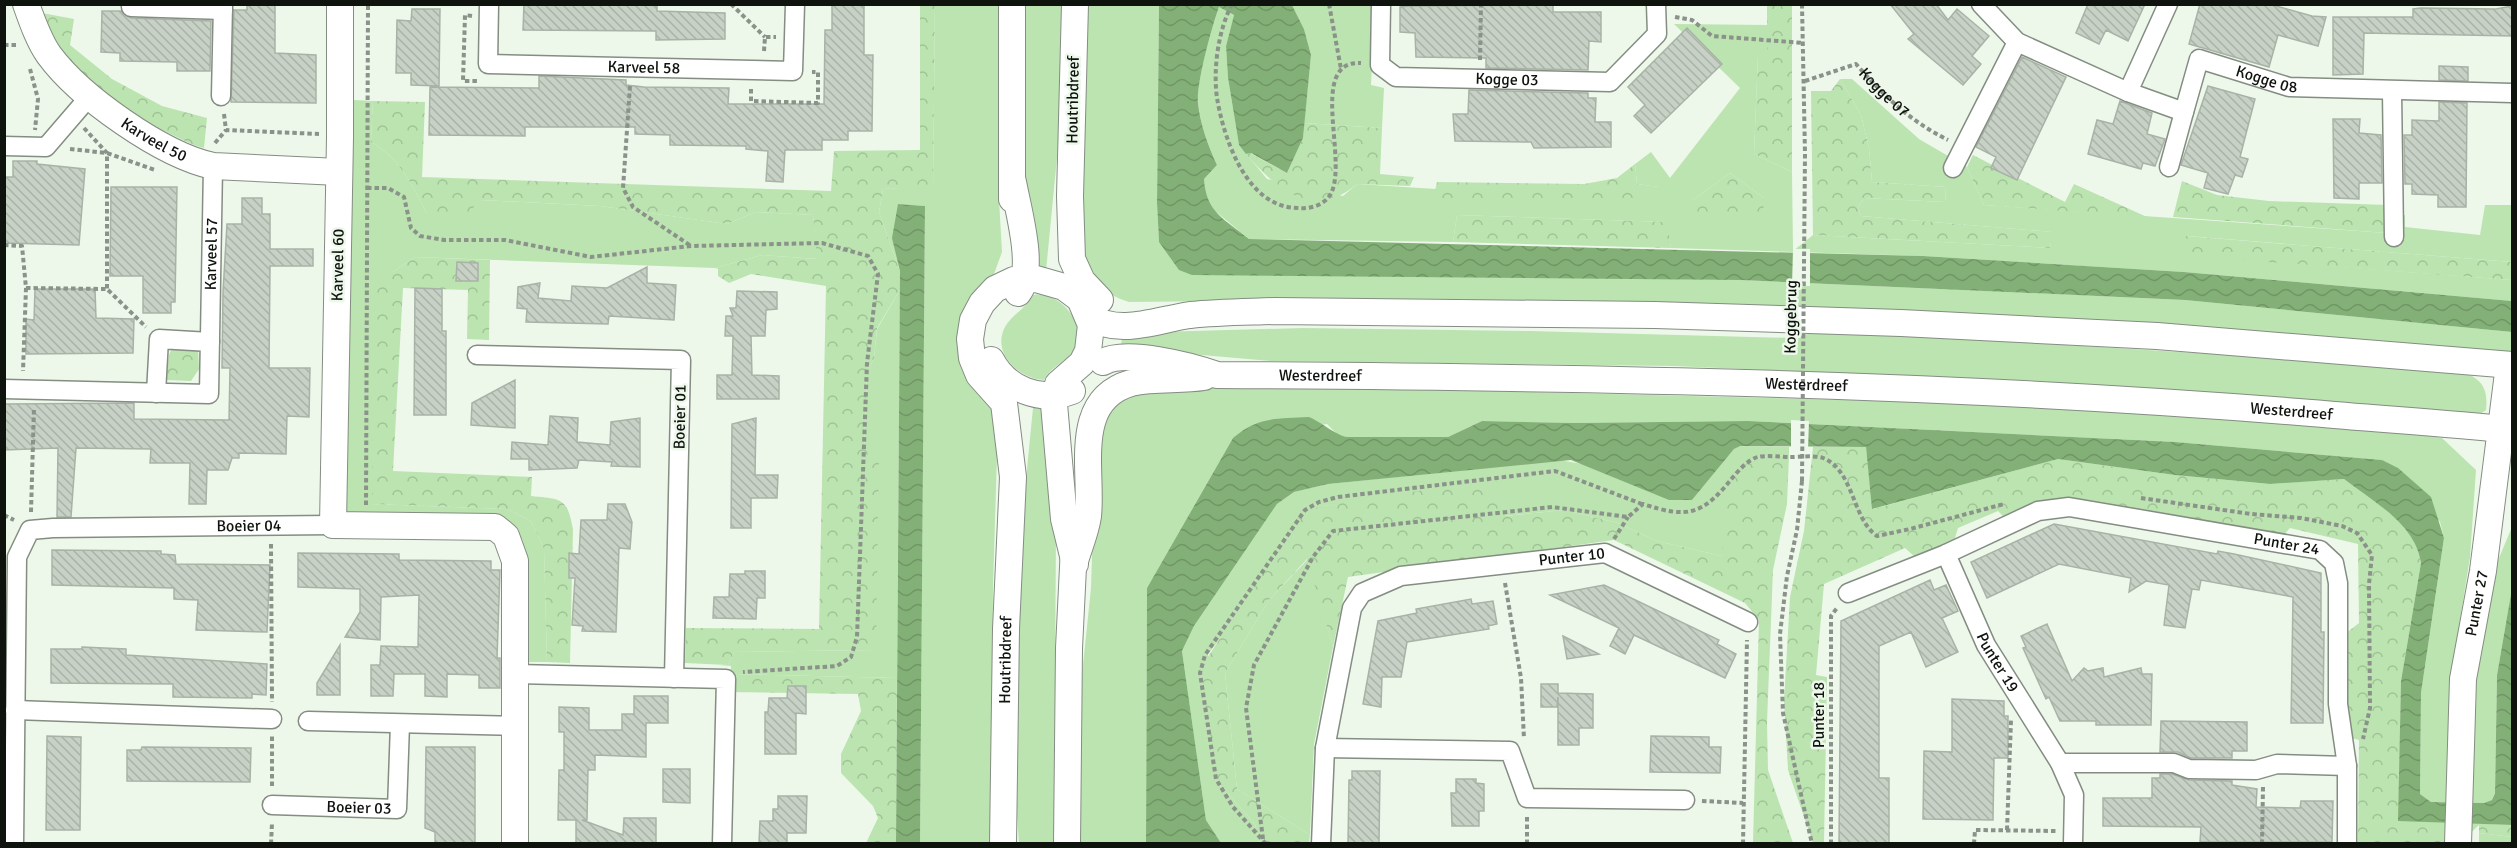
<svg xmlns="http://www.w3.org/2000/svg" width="2517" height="848" font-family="Signika,sans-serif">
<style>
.green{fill:#bbe4b0;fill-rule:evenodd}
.forest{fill:url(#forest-crowns)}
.water{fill:url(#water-waves)}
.pier{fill:#edf8eb}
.building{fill:url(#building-back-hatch);stroke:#a9b2a6;stroke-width:1.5}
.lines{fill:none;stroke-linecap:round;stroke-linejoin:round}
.street-casing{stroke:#848d82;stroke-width:21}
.secondary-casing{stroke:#848d82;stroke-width:28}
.path{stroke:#8a9289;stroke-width:4;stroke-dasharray:4.5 3;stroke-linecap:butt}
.street{stroke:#fff;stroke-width:18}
.secondary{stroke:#fff;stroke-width:26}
.path-bridge{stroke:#8a9289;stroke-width:4;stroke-dasharray:4.5 3;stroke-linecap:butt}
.labels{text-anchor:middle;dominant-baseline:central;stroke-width:5;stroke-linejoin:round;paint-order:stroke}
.street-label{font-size:16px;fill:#0f130e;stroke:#edf8eb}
</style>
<defs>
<pattern id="forest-crowns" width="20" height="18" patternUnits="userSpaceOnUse" patternTransform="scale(1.5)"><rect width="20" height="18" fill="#bbe4b0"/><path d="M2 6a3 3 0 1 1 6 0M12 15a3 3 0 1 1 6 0" fill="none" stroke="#a0c396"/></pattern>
<pattern id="water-waves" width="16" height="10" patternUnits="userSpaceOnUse" patternTransform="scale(1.5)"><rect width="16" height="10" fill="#83b076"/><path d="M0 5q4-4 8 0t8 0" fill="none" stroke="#709665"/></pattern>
<pattern id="building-back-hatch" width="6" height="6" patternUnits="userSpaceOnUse" patternTransform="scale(1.5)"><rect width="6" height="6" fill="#c7d1c5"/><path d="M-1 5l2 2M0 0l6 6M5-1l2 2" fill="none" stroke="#aab3a8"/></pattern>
</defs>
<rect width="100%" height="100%" fill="#edf8eb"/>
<!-- green -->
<path class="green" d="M935 5H999L998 182 1002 252 994 274 975 298 998 423 993 587 991 843H920L925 206 898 204 900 271 879 212 883 189 933 186Z
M1022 5H1062L1059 137 1046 271 1032 270 1023 147Z
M1086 5H1159L1157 203 1159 242 1211 275H1418L1740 280 2185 300 2512 332V354L1336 300 1129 302C1100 293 1095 279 1081 253Z
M1292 5H1375L1371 85 1384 88 1382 128 1304 123 1311 55 1304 29Z
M1219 7 1234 15 1226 46 1228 78 1239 145 1267 179 1343 196 1357 184 1436 189 1434 199 1659 187 1637 184 1635 164 1651 152 1670 178 1740 88 1674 24 1767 25V54L1758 55 1754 154 1792 172 1793 251 1813 235 2050 248 2052 232 1861 216 1858 207 1864 198 1945 202 1946 187 1872 182 1869 148 1861 115 1840 79H1852L1919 139 1967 167 1984 205 2387 233V214L2405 215V227L2480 235 2485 205H2512V262L2187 236 2186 255 2512 280V301L2184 272 1923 256 1671 248 1666 222 1457 215 1453 242 1249 239 1209 206 1205 197 1204 179 1217 165C1208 146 1200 123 1198 102 1196 84 1212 26 1219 7ZM1730 173 1764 198 1693 218V200Z
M354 100 373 101 371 142C398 156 413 186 427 214L481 200 600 206 727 224 756 212 813 215 818 259 762 255 715 268 415 257 393 272 372 504 507 509 531 521 544 549 547 662H528L527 559 522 539 500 522 339 518Z
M900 290 897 678 731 674V666L719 665H728L734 652 876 650 864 447 867 373 874 358 877 329Z
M1033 295C1044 293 1055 298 1063 305 1078 318 1084 339 1070 355 1061 364 1050 368 1044 380 1019 379 991 353 1005 327 1012 314 1026 309 1033 295Z
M1303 328 1530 331 1793 338 1815 332C2033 342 2249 355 2466 373 2484 381 2488 391 2486 410L2480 414 2038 381 1673 366 1271 361 1121 348 1122 333Z
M1179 386 1379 388 1925 402 2179 414 2390 430 2442 438 2476 470 2470 557 2452 670 2512 527V588L2497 675 2495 792 2492 800 2484 803 2431 802 2420 794 2421 693 2444 538 2440 522 2382 460 2175 442 1748 421 1574 423 1482 421 1448 437H1340L1327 424 1233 438 1147 588 1146 843 1078 844 1080 694 1091 588 1096 434 1114 405 1127 396Z
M1033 408 1046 409 1056 526 1054 843 1019 844C1008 699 1018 552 1033 408Z
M1739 446 1789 447V456L1771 455 1748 462 1722 556 1657 541 1618 523 1565 510 1504 516 1379 499 1323 506 1208 654 1220 785 1255 824 1260 843H1221L1206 820 1182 651 1194 626 1277 504 1294 492 1328 484 1559 460 1588 465 1692 500 1734 449Z
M1308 559 1333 647 1314 744 1310 835 1237 789 1225 673 1269 600Z
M2479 833 2512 837V843L2479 844Z"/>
<!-- forest -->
<path class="forest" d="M920 5H935L933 187 883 189 879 212 900 271V290L877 328 874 358 867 373 864 447 879 454 876 650 734 652 728 665 685 663 686 628 819 629 826 286 751 274 729 283 718 276V269L715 268 762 255 817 259 813 215 756 212 727 224 600 206 481 200 468 213 427 214C413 186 398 156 371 142L373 101 425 102 422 177 831 191 834 151 920 150Z
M1767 5H1792V172L1754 154 1758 54 1767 53Z
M42 13 74 19 70 45 112 79 162 106 207 118 204 148C191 145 178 137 166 132 112 106 65 69 42 13Z
M1840 79 1861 115 1869 148 1872 182 1946 187 1945 202 1864 198 1858 207 1861 216 2053 232 2050 248 1813 235 1811 91H1831Z
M1304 123 1382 128 1380 174 1414 177 1410 186 1357 184C1314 221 1276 189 1246 154L1250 153 1287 173 1303 138Z
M1973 155 2065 202 2074 184 2147 217 1984 205 1967 167Z
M1635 164 1637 184 1660 187 1649 197 1628 202 1433 199 1437 182 1584 184 1617 178Z
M1730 173 1764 198 1763 220 1693 218V200Z
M2182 181 2217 195 2269 201 2388 205 2387 233 2173 217Z
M1457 215 1667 222 1671 248 1453 242Z
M2186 236 2512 262V280L2186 256Z
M415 257 490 260 489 340 467 339 468 290 403 288 393 471 532 477 531 496C561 499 567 497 573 529L570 663 547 662 544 549 531 521 507 509 372 504 374 271 393 272Z
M173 345 198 349 199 369 191 381 166 380 169 355Z
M1813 447H1866L1873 509 2058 459 2175 475 2269 484 2344 479C2373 502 2415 523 2421 563L2401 681 2399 820 2512 825V837L2479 833V825L2460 843H2358L2359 740 2345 736V634L2359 623 2358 544 2290 528 2277 543 2060 504 2007 520 1998 511 1958 528 1954 541 1915 557 1905 548 1824 584 1816 675 1827 677 1824 843H1813L1788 770 1784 701 1790 597 1804 531Z
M1771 455 1789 456 1787 504 1773 570 1767 722 1768 770 1793 843H1753L1759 620 1745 603 1614 540 1348 577 1333 647 1307 559 1269 600 1225 673 1237 789 1310 835 1309 843H1260L1255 824 1220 785 1210 759 1202 666 1302 512 1323 506 1496 479 1505 516 1565 510 1618 523 1657 541 1722 556 1727 482 1748 462Z
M731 674 897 678 896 843H866L878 818 873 806 841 773V754L861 711 858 694 731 692Z"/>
<!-- water -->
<path class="water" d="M1159 5H1292L1304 29 1311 55 1303 138 1287 173 1251 153 1246 154 1239 145 1228 78 1226 46 1234 15 1219 7C1212 26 1196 84 1198 103 1200 123 1208 146 1217 165L1204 179C1206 213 1225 219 1249 239L1923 256 2184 272 2512 301V332L2185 300 1740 280 1192 275 1179 270 1159 242 1157 203Z
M898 204 925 206 920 844 896 843 900 271 892 238Z
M1309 417C1321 422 1339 437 1347 437H1448L1482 421 1574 423 1748 421 2175 442 2382 460 2398 468 2431 497 2444 538 2421 693 2420 794 2431 802 2484 803 2492 800 2495 793 2497 675 2512 588V825L2398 821 2401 681 2421 563C2415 523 2373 502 2344 479L2270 484 2175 475 2058 459 1872 509 1866 447 1740 446 1734 449 1692 500H1669L1571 460 1328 484 1294 492 1277 504 1194 626 1182 651 1206 820 1221 843 1146 844 1147 588 1233 438C1259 416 1277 419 1309 417Z"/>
<!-- pier -->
<path class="pier" d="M1793 249H1810V286H1792Z
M1791 420 1809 421 1808 450H1791Z"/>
<!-- building -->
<path class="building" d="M247 4H275V53L316 55V103L231 102 234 10H247Z
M524 4H657V11L725 13V39L656 40V31L523 30Z
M832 4H864V55H873L872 131H848V140H822V150H785L783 182 766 181 768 151 746 149V146L670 145V135L635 134V127H525V136L429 135 430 87 539 88V76L626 80V85L644 87 729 88 728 104H824L825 30H832Z
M1890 4H1936L1948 20 1957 9 1989 36 1972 56 1981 64 1963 85 1908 39 1914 34Z
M2088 4H2145L2128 41 2106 30 2099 44 2076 33Z
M2200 4H2269L2312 16 2326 17 2318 46 2278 35 2269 67 2189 44Z
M1553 5V12H1601V42L1589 41 1588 70 1486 68V58L1416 57 1415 33 1400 32V7L1409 6Z
M2512 6V36L2364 33 2363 74 2333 75V17H2413V9L2421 8 2496 9Z
M412 9H440L439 86 411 85V73H396L397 20 411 21Z
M102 11H121L131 18 211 21 210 71H177V62L120 61V53L101 52Z
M1687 28 1722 64 1651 133 1634 116 1645 105 1628 87Z
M2022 57 2066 77 2017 180 1991 168 1996 157 1976 147Z
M2439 66 2468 67V81L2439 80Z
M2208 86 2255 99 2240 157 2248 159 2242 177 2235 175 2228 194 2204 188 2208 173 2181 165Z
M1469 90 1588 93V98H1596L1595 122H1611V147L1534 148 1531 142 1455 141 1453 114H1468Z
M2120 101 2152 113 2147 134 2165 139 2155 166 2143 163 2141 169 2088 154 2097 120 2113 124Z
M2439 102 2467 103 2466 207H2438V195L2412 194V184H2405L2404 135H2412V120L2439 121Z
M2333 119H2360L2359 133 2381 135 2382 183H2359V199L2334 198Z
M13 161H37V164L85 169 79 245 4 243V177H13Z
M111 187H177L175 302H171V313H143V276H110Z
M242 198H262V214H270V249H313V266H270L269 368H310L309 417 287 416 286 454 239 453V458H232L228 470H207L206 504H189L190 463H150L151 449 76 448 71 517H57L58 448 4 450 5 404 134 403V419L229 420 230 368H222L223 292 227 224H242Z
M457 262 478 263V281H456Z
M647 267V283L676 285 674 320 609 316 608 324 526 322 527 309 517 308 518 287 540 283 538 298 571 301 572 286 607 288Z
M415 288 442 289V331H446V415H414Z
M35 289H95L96 318 134 319 133 353 26 354V319L34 320Z
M737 291 777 292V309L766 310 765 336H751L752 375 779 376V399H717V375H732L733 336H725L726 316H733L730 308H736Z
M515 380V428L471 425 472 403Z
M550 416 578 418 577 442 610 445 611 422 640 418V467L611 466 612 462 579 460 577 468 529 470V459H511L512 442 548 445Z
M756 418 755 475H778L777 498H751V528H731L732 424Z
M608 504H625L632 522 630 549 619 548 616 632 582 631 583 626 572 625 575 578H569V553L579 554 581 520H607Z
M2054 524 2217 554 2218 551 2234 554 2321 573V632H2324L2323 723H2291L2293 597 2201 580 2199 590 2192 589 2185 628 2164 625 2169 585 2146 581 2129 592 2131 578 2059 564 1987 598 1971 562Z
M52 550 161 551V554L175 555 176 564 270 565 267 632 196 630 198 600 174 599V588L52 585Z
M298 553 399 554V560L491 561V570H500L497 658H500V688H479V675L447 674V697L425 696V674H394L393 696H371V665H380L381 646 418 647 419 595 381 597 380 640 345 637 360 612V589L298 587Z
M745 571H765V598H757L756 619 713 618 714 597H729L730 574H745Z
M1930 580 1934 590 1946 585 1958 611 1942 618 1958 652 1926 667 1911 632 1879 646V778H1889V843H1839L1841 621Z
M1604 585 1719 640 1717 644 1736 654 1725 678 1634 635 1625 654 1610 646 1619 628 1550 595Z
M1471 599 1472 604 1493 601 1497 624 1488 626 1489 629 1407 642 1401 677H1382L1381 707 1363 704 1378 621 1417 613 1416 609Z
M2047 624 2072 681 2084 668 2088 671 2103 668 2104 677 2141 668 2142 674H2152L2151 725H2096V721H2060L2049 697 2046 699 2023 648 2026 647 2021 636Z
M1563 636 1599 654 1567 659Z
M340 645V695H317V683Z
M82 647 126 649V655L267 664 266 695 252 694V698L173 697V684L51 683V649H82Z
M1541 684H1558V693L1593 694V728H1579V745H1558V697L1557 707H1541Z
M788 686H806V714L796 713V754H765V712H768L769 698H787Z
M634 696H668V723H646V757L595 755V770H588L587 820H582L623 835 624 818H656V843H576V820H558L559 770H564V732H559V707L589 708V730H622V714H634Z
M1952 699 2004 701V716H2008V758H1994L1993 820 1923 819 1924 751 1952 752Z
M2161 721 2247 722V751H2232V758H2191L2178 752H2160Z
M47 736 81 737 80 830H46Z
M1651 736 1709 737V747H1721L1720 773 1650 772Z
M142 747 251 748 250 782 127 781V750H141Z
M426 747H475V843H435V832L425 828Z
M663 769H690V803L663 802Z
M1352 771H1380L1379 843H1348L1349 780H1352Z
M2160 774H2172L2189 780 2232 781V785L2257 789 2256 807 2300 808 2301 801H2333L2332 842H2200L2201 827 2103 826V798H2152V778H2160Z
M1456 779H1476V783L1484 784V811H1479V826H1452L1451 793H1456Z
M778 796H807L806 833H787V843H759L760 821H773V809H778Z"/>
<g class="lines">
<!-- street casing -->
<g class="street-casing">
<g id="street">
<path d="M131 4V7L223 10"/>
<path id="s2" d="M489 4 488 64 793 71 795 4"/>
<path id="s3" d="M1381 4 1380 65 1396 77 1610 82 1657 34 1656 4"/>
<path d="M1981 4 2017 42 2128 92"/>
<path id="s4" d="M2168 4 2128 92 2184 112 2199 59 2289 87 2512 93"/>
<path d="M2392 91 2394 237"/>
<path d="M221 96 223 4"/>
<path d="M4 146 46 147 89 97"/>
<path d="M2169 167 2184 112"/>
<path d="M1953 168 2017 42"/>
<path d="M477 355 681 360 674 678"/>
<path id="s5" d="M4 389 209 394 213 166"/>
<path d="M156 393 159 339 210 342"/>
<path id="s6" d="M1946 554 1986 645 2060 763 2074 795 2073 844"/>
<path id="s7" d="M1848 593 1946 554 2038 511 2069 507 2320 550 2334 563 2338 583V704L2347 766V844"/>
<path d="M516 674 726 679 722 844"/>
<path d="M15 710 272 719"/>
<path d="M308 721 516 726"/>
<path d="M1325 748 1510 751 1527 798 1685 800"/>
<path d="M2060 763H2174L2189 769 2256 770 2277 764 2347 766"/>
<path id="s8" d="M272 805 397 809 400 724"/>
<path id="s9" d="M14 844 17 557 30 530 53 528 333 525"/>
<path id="s10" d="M1321 844 1325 748 1352 608 1362 593 1401 576 1605 553 1748 622"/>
</g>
</g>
<!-- secondary casing -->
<g class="secondary-casing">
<g id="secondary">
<path id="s11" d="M26 4C32 21 39 41 49 55 80 97 162 155 213 166L339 172"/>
<path d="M340 4V137L333 525 495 527 506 536 515 561V844"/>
<path d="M1012 4V199"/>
<path d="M1075 4 1070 196 1072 259 1082 281 1100 300"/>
<path d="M1013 182C1018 210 1036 270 1018 293"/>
<path d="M1089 317C1121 336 1155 320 1190 315 1218 312 1246 312 1274 311L1655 315 1901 323 2157 336 2512 365"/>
<path d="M991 360C1006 389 1040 403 1072 391"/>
<path id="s12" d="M1103 362C1126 349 1192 366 1217 375 1582 377 1947 383 2311 413 2378 419 2446 423 2512 430"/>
<path d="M1075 561C1079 547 1086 531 1088 516 1093 472 1071 400 1131 383 1155 377 1180 381 1204 377"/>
<path id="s13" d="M1003 844 1006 629 1013 477 1004 403 979 375 972 358 970 339 973 320 982 303 995 289 1014 280 1036 279 1064 287 1080 299 1091 325 1088 351 1082 363 1058 384 1054 404 1064 519 1075 564"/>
<path d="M1067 844 1069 648 1074 547"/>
<path id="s14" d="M2458 844 2463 679 2483 571 2509 365"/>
</g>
</g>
<!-- path -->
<g class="path">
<path d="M731 4 765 37"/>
<path d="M1232 4C1218 31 1213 69 1217 98 1224 140 1247 207 1297 208 1307 209 1319 207 1327 199 1354 172 1304 60 1361 63"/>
<path d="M1329 4 1341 69"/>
<path d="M1802 4 1805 154"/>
<path d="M472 16 465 15 463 81H478"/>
<path d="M1675 17 1692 20 1712 36 1804 43"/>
<path d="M4 45H19"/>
<path d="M764 51 765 37H776"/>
<path d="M1480 60 1481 4"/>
<path d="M30 69 38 99 35 130"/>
<path id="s1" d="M1805 81 1856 64C1885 97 1910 121 1948 140"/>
<path d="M630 86 623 188 633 207 691 246"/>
<path d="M751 89V101L818 103V72H812"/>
<path d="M224 114 226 130 319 134"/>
<path d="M84 128 107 153V289"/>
<path d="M215 143 226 130"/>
<path d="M70 149 107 153 155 170"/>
<path d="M367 188H388L404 197 411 228 420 236 444 240H505L591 257 691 246 822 243 868 256 878 274 867 363 857 637 851 657 837 666 743 672"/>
<path d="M4 245 22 246 26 288 23 371"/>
<path d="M26 288 107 289 146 327"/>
<path d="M1802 481 1797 530 1787 576 1780 634 1783 713 1812 844"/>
<path d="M2141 498 2251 514 2301 518 2342 526 2357 533 2372 555 2369 584 2370 708 2363 739"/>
<path d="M366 505 368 4"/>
<path d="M31 512 34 408"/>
<path d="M4 515 14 520"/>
<path d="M1614 539 1628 517"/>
<path d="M271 544 272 702"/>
<path d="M1505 583 1521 678 1524 739"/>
<path d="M272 786V736"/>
<path d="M1702 801 1743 803"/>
<path d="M2007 830 2011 720"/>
<path d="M1263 839 1246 708 1254 665 1313 557 1333 531 1552 507 1628 517 1643 504C1688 519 1703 515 1733 477 1739 470 1749 459 1758 457 1767 455 1781 457 1790 457 1799 457 1815 455 1823 458 1854 470 1852 519 1877 536L1910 529 2004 504"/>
<path d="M271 844 272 823"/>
<path d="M1266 844 1233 807 1216 779 1200 673 1205 655 1305 510 1319 502 1338 497 1555 471 1642 504"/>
<path d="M1527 844V815"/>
<path d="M1743 844 1747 640"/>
<path d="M1831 844V616L1837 608"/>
<path d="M1974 844 1975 830 2056 831"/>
<path d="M2262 844 2263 787"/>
</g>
<!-- street -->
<use href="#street" class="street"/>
<!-- secondary -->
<use href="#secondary" class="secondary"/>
<!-- path-bridge -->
<path class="path-bridge" d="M1802 481 1805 154"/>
</g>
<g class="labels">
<!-- street labels -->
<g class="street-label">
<text stroke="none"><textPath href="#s2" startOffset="216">Karveel 58</textPath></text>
<text stroke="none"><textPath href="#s4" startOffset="282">Kogge 08</textPath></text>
<text stroke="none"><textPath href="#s3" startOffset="192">Kogge 03</textPath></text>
<text stroke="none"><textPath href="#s1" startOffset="94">Kogge 07</textPath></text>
<text transform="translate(1073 100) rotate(-89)">Houtribdreef</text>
<text stroke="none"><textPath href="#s11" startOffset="192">Karveel 50</textPath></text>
<text stroke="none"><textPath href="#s5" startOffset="345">Karveel 57</textPath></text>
<text transform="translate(338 265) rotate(-89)">Karveel 60</text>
<text transform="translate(1791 317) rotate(-89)">Koggebrug</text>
<text stroke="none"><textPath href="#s12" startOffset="220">Westerdreef</textPath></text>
<text stroke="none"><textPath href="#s12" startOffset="706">Westerdreef</textPath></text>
<text stroke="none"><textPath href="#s12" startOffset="1192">Westerdreef</textPath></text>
<text transform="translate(680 417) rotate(-89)">Boeier 01</text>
<text stroke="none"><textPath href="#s9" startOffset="536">Boeier 04</textPath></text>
<text stroke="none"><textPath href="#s7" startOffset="459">Punter 24</textPath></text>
<text stroke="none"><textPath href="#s10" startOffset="471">Punter 10</textPath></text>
<text stroke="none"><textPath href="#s14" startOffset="242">Punter 27</textPath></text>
<text stroke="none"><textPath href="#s13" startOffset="184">Houtribdreef</textPath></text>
<text stroke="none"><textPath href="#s6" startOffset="120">Punter 19</textPath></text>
<text transform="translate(1819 715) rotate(-90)">Punter 18</text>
<text stroke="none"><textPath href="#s8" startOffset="87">Boeier 03</textPath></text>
</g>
</g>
<!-- border -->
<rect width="2517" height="848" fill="none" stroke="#0f130e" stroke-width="12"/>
</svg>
